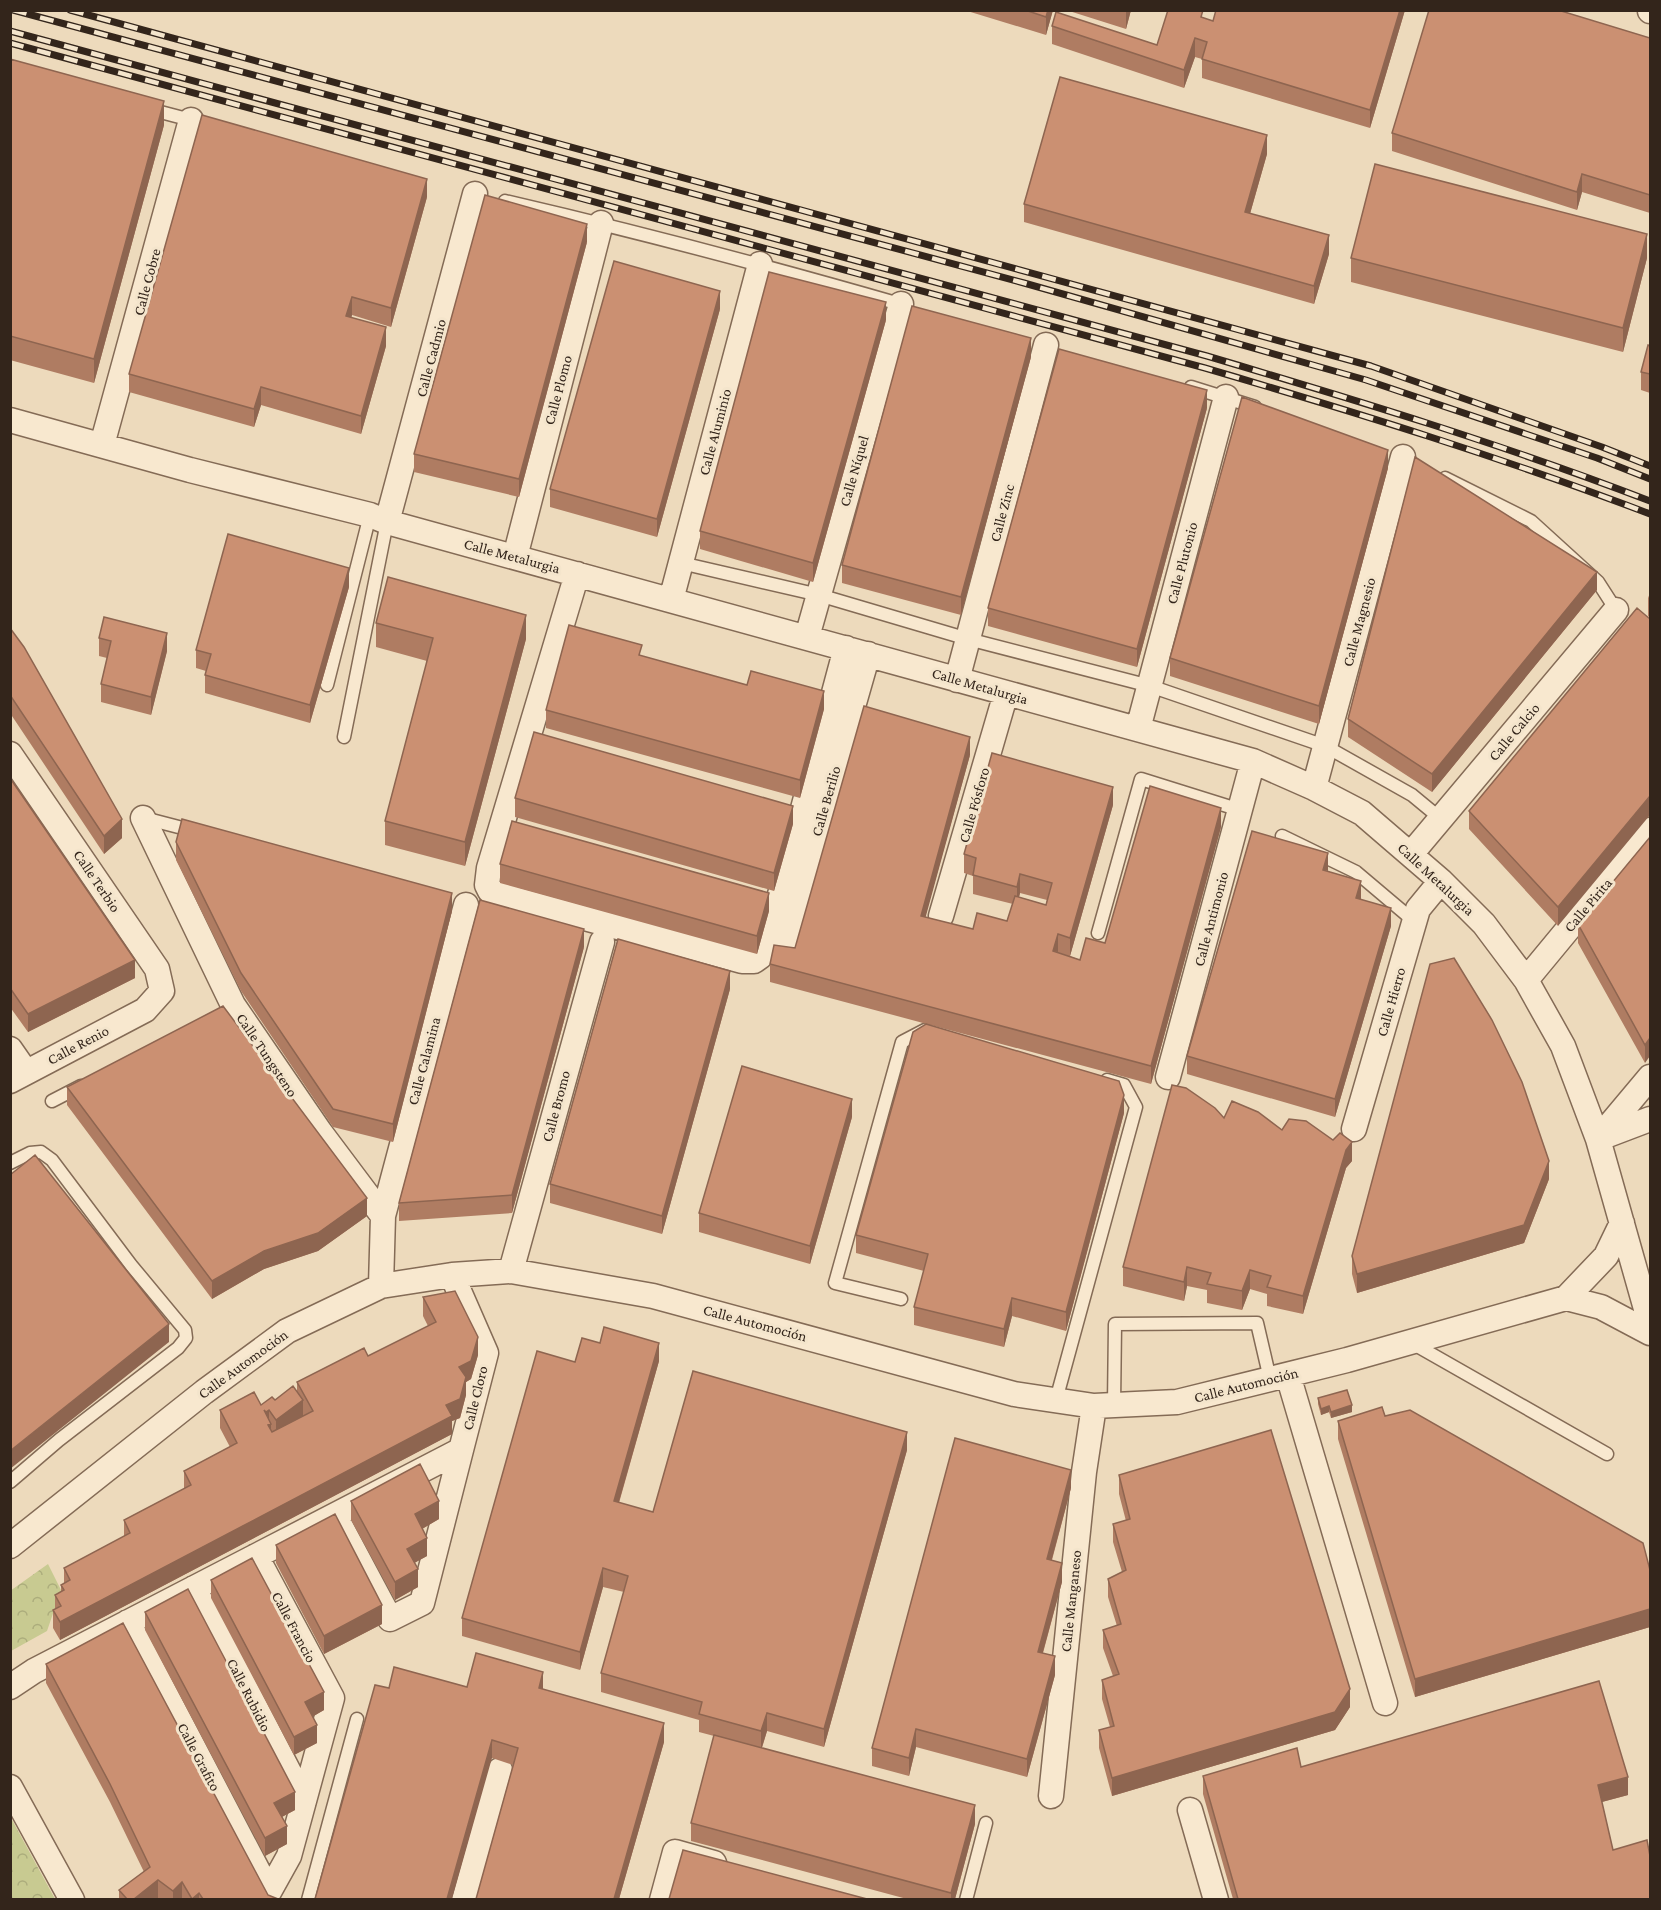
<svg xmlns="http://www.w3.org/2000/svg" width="1661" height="1910" font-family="'Crimson Pro',serif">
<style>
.park{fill:url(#park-crowns)}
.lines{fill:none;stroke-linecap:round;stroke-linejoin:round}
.lane-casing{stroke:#846b56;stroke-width:15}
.street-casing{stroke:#846b56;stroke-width:27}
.lane{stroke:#f8e8cf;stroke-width:12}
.street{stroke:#f8e8cf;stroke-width:24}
.rail-casing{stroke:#33251b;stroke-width:7}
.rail{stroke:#f4e5cc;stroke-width:4.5;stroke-dasharray:14;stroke-linecap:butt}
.wall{fill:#af7c62;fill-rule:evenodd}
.shaded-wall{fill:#8e6550}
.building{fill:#cb9072;stroke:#8e6550;stroke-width:1.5}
.labels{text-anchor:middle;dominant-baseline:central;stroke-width:6;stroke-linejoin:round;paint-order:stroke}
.street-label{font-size:15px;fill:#33251b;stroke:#f4e5cc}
</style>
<defs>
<pattern id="park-crowns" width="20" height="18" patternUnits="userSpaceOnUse" patternTransform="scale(1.5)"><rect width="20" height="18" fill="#c8ca91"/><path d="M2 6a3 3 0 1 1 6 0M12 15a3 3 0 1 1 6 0" fill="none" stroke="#acad7c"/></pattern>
</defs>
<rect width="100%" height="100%" fill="#eddabc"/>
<!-- park -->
<path class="park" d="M48 1564 61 1590 47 1631 11 1651 10 1591Z
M10 1818H11L55 1899H11Z"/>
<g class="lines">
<!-- lane casing -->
<g class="lane-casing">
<path id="lane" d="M149 109 191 120
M505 201C639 232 771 267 903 305
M1191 387 1255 407
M1445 478 1531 521 1598 582 1616 610
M681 563 819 595 968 639 1150 686 1325 746 1412 795 1441 819
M327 685 370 515
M344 737 387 522
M144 818 194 831
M1282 836 1356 872 1414 921
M1098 933 1141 779 1240 810
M52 1101 81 1086
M10 1163 30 1153 41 1152 52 1160 131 1265 185 1330 186 1338 178 1348 59 1440 10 1482
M901 1299 835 1283 902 1042 925 1030
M1412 1343 1607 1454
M1056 1400 1136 1107 1124 1085 1107 1080
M1114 1405 1115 1324 1257 1323 1270 1379
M308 1900 357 1719
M966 1900 986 1823"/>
</g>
<!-- street casing -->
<g class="street-casing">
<path id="street" d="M1650 10V11
M10 420 190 470 370 515 387 522 1253 761 1314 788 1362 813 1441 881 1484 924 1526 980 1563 1046 1598 1139 1650 1323
M102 445 191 120
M387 522 475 194
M515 557 601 223
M577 574 489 868 487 885 490 891 515 899 742 961H754L761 956 778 902 846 648
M671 600 760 264
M807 637 901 304
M957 680 1046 345
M1138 729 1226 397
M10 754 157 969 162 991 145 1010 10 1081
M1314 788 1403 457
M143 818 233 1005 320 1132 383 1216 381 1286
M1411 854 1616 610
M941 916 1006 693
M784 948 868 654
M1526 980 1650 830
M10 1049 26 1072
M1168 1077 1253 761
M1354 1129 1418 909 1441 881
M1600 1138 1650 1119
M1598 1139 1650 1077
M383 1216 466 905
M511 1271 602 942
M1566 1298 1606 1256 1622 1223
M1288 1375 1385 1703
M339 1523 390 1619 422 1603 461 1450
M10 1546 204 1392 287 1331 381 1286 452 1275 511 1271 653 1296 1014 1394 1094 1406 1177 1402 1347 1360 1566 1298 1601 1307 1650 1333
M256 1556 332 1698 289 1856 269 1892
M194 1588 304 1801
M128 1622 269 1892
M10 1687 34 1671 461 1450 486 1353 452 1275
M10 1787 72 1900
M1051 1796 1084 1472 1094 1406
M1190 1810 1216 1900
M464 1900 500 1770
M662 1900 675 1852 714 1863"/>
</g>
<!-- lane -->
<use href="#lane" class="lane"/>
<!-- street -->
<use href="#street" class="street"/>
<!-- rail casing -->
<g class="rail-casing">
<path id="rail" d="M13 10 1024 283 1366 380 1597 458 1650 479
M70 10 1371 366 1602 447 1650 466
M10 31 1207 356C1356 400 1505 445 1650 501
M10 43 1205 368C1355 412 1504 458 1650 514"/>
</g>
<!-- rail -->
<use href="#rail" class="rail"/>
</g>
<!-- wall -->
<path class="wall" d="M964 10H1053L1046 35Z
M1066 10H1131L1126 29Z
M1405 10 1370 128 1202 78V59L1195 57 1184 88 1052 44V26L1157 45 1203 18 1213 21Z
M1650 38V213L1582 192 1577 210 1392 151V133Z
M10 59 164 125 94 383 10 360Z
M1267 154 1250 214 1329 254 1314 304 1024 222V204Z
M427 197 391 327 352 315 351 318 386 346 361 434 261 405 254 427 129 392V374Z
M587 242 519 497 414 472V454Z
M1351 258H1647L1623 352 1351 282Z
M720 309 657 537 550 507V489Z
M886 320 813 582 700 549V531Z
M1650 346V393L1641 390V372Z
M1031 357 961 615 842 583V565Z
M1207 408 1137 667 988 626V608Z
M1388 468 1319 724 1170 676V658Z
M349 587 310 723 205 693V675L206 671 196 668V650Z
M1597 590 1432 792 1348 737V719Z
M1650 593V618L1648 616V598Z
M1637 608 1558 926 1469 829V811Z
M376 623 526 639 465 866 385 845V821L427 661 376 647Z
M10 628 122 838 104 854 10 713Z
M99 638 167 651 151 715 101 702V684L107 658 99 656Z
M642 656 824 709 800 798 546 728V710Z
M970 755 925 917 973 929 1007 921 1013 904 973 894V876L964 873V854L1113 805 1070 956 1080 960 1105 943 1221 827 1151 1084 770 982V964L795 948ZM1020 893 1047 900 1046 905 1019 897Z
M10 778 135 978 28 1032 10 1007Z
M515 798 793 824 774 891 515 817Z
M1650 837 1645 1063 1578 943V924Z
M176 842 452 911 393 1142 333 1127 241 991 176 860Z
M500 864 769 911 757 954 500 883Z
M1327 872 1361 899 1391 926 1335 1117 1187 1074V1056Z
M584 947 512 1213 399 1221V1203Z
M730 989 662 1234 550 1203V1184Z
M67 1087 367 1216 318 1251 264 1269 212 1299 67 1105Z
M1124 1113 1066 1331 1012 1316 1004 1347 914 1325V1307L924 1271 856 1253V1235Z
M852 1117 810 1264 699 1232V1213Z
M1224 1118 1282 1130 1352 1161 1346 1168 1303 1314 1267 1306V1294L1250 1289 1242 1310 1207 1303V1290L1187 1286 1184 1301 1123 1286V1267Z
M1549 1179 1524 1243 1357 1293 1352 1274V1256Z
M423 1297 478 1355 471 1379 466 1382V1395L460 1418 452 1421V1434L60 1640 53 1628V1610L55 1609V1595L61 1592V1585L64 1583V1568L124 1537V1520L184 1489V1471L230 1447 220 1428V1410L261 1405 297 1392V1382L368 1356 428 1326 423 1316Z
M600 1343 659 1361 619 1503 653 1512 907 1450 824 1747 767 1731 762 1748 975 1824 955 1899H907L691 1841V1823L714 1736 699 1732V1720L601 1692V1673L624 1592 603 1587 580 1670 462 1636V1618L575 1362Z
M1318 1398 1352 1412 1331 1418 1329 1412 1321 1415 1318 1404Z
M1385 1416 1650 1570V1627L1415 1697 1338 1439V1421Z
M1119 1475 1350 1707 1335 1730 1112 1796 1099 1748V1730L1110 1727 1102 1699V1680L1113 1676 1103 1648V1630L1117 1626 1108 1597V1579L1122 1572 1113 1542V1524L1126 1521 1119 1494Z
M1071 1488 1052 1560 1062 1582 1043 1653 1055 1675 1027 1777 916 1747 909 1776 872 1766V1748Z
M351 1501 439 1519 422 1529 427 1556 414 1563 418 1587 395 1600 351 1520Z
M276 1545 382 1624 324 1654 276 1563Z
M211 1580 324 1710 312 1717 317 1743 294 1755 211 1598Z
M145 1612 295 1810 282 1817 287 1844 265 1856 145 1630Z
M46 1664 268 1895 278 1899H119V1890L144 1872 110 1802 46 1683Z
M467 1687 543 1689 664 1742 619 1899H476L513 1765 492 1758 389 1688Z
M1301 1767 1628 1795 1602 1802 1613 1850 1650 1899H1233L1203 1794V1776Z"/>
<!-- shaded-wall -->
<path class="shaded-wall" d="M1048 10H1053L1046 35V17Z
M1131 10 1126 29V11Z
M1400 10H1405L1370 128V110Z
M1195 38V57L1184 88V70Z
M164 101V125L94 383V359Z
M1267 135V154L1245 231V212Z
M1582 174V192L1577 210V192Z
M427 179V197L391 327V308Z
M587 224V242L519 497V479Z
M1647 234V258L1623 352V328Z
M1329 235V254L1314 304V286Z
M720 291V309L657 537V519Z
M352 297V315L346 334V316Z
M886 302V320L813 582V563Z
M386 327V346L361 434V416Z
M1031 338V357L961 615V597Z
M261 387V405L254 427V409Z
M1207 390V408L1137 667V649Z
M1388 450V468L1319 724V706Z
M349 568V587L310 723V705Z
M1597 572V590L1432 792V774Z
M526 615V639L465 866V842Z
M167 633V651L151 715V697Z
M824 691V709L800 798V780Z
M970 737V755L921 934V916Z
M1113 787V805L1070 956V938Z
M1650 796V815L1558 926V907Z
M793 806V824L774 891V873Z
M1221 808V827L1151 1084V1066Z
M122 819V838L104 854V836Z
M1328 853V871L1323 870Z
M1020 874V893L1017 905V887Z
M1361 881V900L1356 898Z
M452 893V911L393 1142V1124Z
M769 893V911L757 954V936Z
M1391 908V926L1335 1117V1099Z
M584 929V947L512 1213V1195Z
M1058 934V952L1053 951Z
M135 960V978L28 1032V1014Z
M730 971V989L662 1234V1216Z
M1650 1038V1056L1645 1063V1045Z
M1124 1095V1113L1066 1331V1312Z
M852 1099V1117L810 1264V1246Z
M1352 1142V1161L1346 1168 1303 1314V1296L1346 1150Z
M1549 1161V1179L1524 1243 1357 1293V1274Z
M367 1198V1216L318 1251 264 1269 212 1299V1281L264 1251Z
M1187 1267V1286L1184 1301V1282Z
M1250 1270V1289L1242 1310V1291Z
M1012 1298V1316L1004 1347V1329Z
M169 1324V1342L10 1469V1451Z
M478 1337V1355L471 1379 466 1382V1395L460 1418 452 1421V1434L60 1640V1622L446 1405 459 1367Z
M659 1343V1361L614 1519V1501Z
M303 1400V1418L276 1438V1420Z
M1352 1405V1412L1331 1418V1412Z
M1329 1406V1412L1321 1415V1409Z
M269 1410V1425L271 1424V1442L266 1430V1412Z
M907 1432V1450L824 1747V1729Z
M1071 1470V1488L1047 1577V1559Z
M439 1501V1519L415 1533V1514Z
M427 1538V1556L407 1567V1549Z
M1062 1563V1582L1038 1670V1652Z
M603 1568V1587L580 1670V1652Z
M418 1569V1587L395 1600V1582Z
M382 1605V1624L324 1654V1636Z
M1650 1609V1627L1415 1697V1679Z
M1055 1656V1675L1027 1777V1759Z
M543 1672V1690L539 1688Z
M1350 1689V1707L1335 1730 1112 1796V1778Z
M324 1692V1710L305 1721V1702Z
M767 1713V1731L761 1750V1731Z
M664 1723V1742L619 1899H614Z
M317 1725V1743L294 1755V1737Z
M916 1729V1747L909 1776V1758Z
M492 1740V1758L452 1899H447Z
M1628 1777V1795L1598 1803V1785Z
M295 1792V1810L274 1821V1803Z
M975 1805V1824L955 1899H951V1893Z
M287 1826V1844L265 1856V1838Z
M158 1880V1899H134Z
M182 1882V1899H173V1891Z
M199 1893V1899H192Z"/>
<!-- building -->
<path class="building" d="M1025 10H1048L1046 17Z
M1168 10H1203L1201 17 1213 21 1216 10H1400L1370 110 1202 59 1207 42 1195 38 1184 70 1052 26 1056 12 1157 45Z
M1429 10H1558L1650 38V195L1582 174 1577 192 1392 133Z
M10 59 164 101 94 359 10 336Z
M1060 77 1267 135 1245 212 1329 235 1314 286 1024 204Z
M202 115 427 179 391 308 352 297 346 316 386 327 361 416 261 387 254 409 129 374Z
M1375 164 1647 234 1623 328 1351 258Z
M485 195 587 224 519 479 414 454Z
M614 261 720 291 657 519 550 489Z
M769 272 886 302 813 563 700 531Z
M912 306 1031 338 961 597 842 565Z
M1648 345 1650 346V374L1641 372Z
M1059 349 1207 390 1137 649 988 608Z
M1242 397 1388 450 1319 706 1170 658Z
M1415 457 1597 572 1432 774 1348 719Z
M228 534 349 568 310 705 205 675 211 654 196 650Z
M388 577 526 615 465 842 385 821 433 638 376 623Z
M1637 608 1650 619V796L1558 907 1469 811Z
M104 617 167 633 151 697 101 684 111 641 99 638Z
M569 625 642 645 639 655 747 685 751 671 824 691 800 780 546 710Z
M10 628 24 647 122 819 104 836 10 695Z
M864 706 970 737 921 916 973 929 977 913 1007 921 1015 896 1046 905 1052 883 1020 874 1017 887 973 875 976 858 964 854 992 753 1113 787 1070 938 1058 934 1053 951 1080 960 1086 938 1105 943 1150 786 1221 808 1151 1066 770 964 774 945 795 948Z
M534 732 793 806 774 873 515 798Z
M10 778 135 960 28 1014 10 988Z
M182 819 452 893 393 1124 333 1109 241 973 176 842Z
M512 821 769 893 757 936 500 864Z
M1252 831 1328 853 1323 870 1361 881 1356 898 1391 908 1335 1099 1187 1056Z
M1650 837V1038L1645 1045 1578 924Z
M480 900 584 929 512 1195 399 1203Z
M618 939 730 971 662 1216 550 1184Z
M1454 958 1492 1020 1522 1082 1549 1161 1524 1225 1357 1274 1352 1256 1430 964Z
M223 1006 367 1198 318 1233 264 1251 212 1281 67 1087Z
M926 1024 1119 1081 1124 1095 1066 1312 1012 1298 1004 1329 914 1307 928 1254 856 1235 913 1032Z
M742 1066 852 1099 810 1246 699 1213Z
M1172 1085 1186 1088 1215 1108 1224 1118 1232 1101 1258 1112 1282 1130 1289 1119 1306 1121 1333 1140 1340 1133 1352 1142 1346 1150 1303 1296 1267 1287 1271 1276 1250 1270 1242 1291 1207 1284 1211 1273 1187 1267 1184 1282 1123 1267Z
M35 1155 169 1324 10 1451V1175Z
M455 1291 478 1337 471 1361 459 1367 466 1377 460 1399 446 1405 452 1416 60 1622 53 1610 61 1606 55 1595 64 1590 61 1585 70 1580 64 1568 130 1533 124 1520 191 1485 184 1471 237 1443 220 1410 254 1392 261 1405 272 1397 275 1400 293 1386 303 1400 276 1420 269 1410 266 1412 264 1410 271 1424 268 1425 272 1432 313 1411 297 1382 364 1348 368 1356 436 1322 423 1297Z
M604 1327 659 1343 614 1501 653 1512 693 1371 907 1432 824 1729 767 1713 761 1731 699 1714 702 1702 601 1673 628 1576 603 1568 580 1652 462 1618 537 1351 575 1362 582 1338 600 1343Z
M1347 1390 1352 1405 1331 1412 1329 1406 1321 1409 1318 1398Z
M1382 1407 1385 1416 1410 1410 1643 1543 1650 1570V1609L1415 1679 1338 1421Z
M1271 1430 1350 1689 1335 1712 1112 1778 1099 1730 1114 1726 1102 1680 1119 1674 1103 1630 1121 1624 1108 1579 1126 1570 1113 1524 1130 1519 1119 1475Z
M955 1438 1071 1470 1047 1559 1062 1563 1038 1652 1055 1656 1027 1759 916 1729 909 1758 872 1748Z
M420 1464 439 1501 415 1514 427 1538 407 1549 418 1569 395 1582 351 1501Z
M335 1514 382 1605 324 1636 276 1545Z
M252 1558 324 1692 305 1702 317 1725 294 1737 211 1580Z
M188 1589 295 1792 274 1803 287 1826 265 1838 145 1612Z
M123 1623 268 1895 278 1899H203L199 1893 192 1899 182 1882 173 1891 158 1880 134 1899H127L119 1890 150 1867 110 1784 46 1664Z
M476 1653 543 1672 539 1688 664 1723 614 1899H476L518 1748 492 1740 447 1899H315L375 1685 389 1688 394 1667 467 1687Z
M1599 1681 1628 1777 1598 1785 1613 1850 1647 1840 1650 1856V1899H1238L1203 1776 1297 1748 1301 1767Z
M714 1735 975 1805 951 1893 691 1823Z
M683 1850 867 1899H669Z"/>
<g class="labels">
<!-- street labels -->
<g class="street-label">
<text transform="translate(147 282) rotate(-75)">Calle Cobre</text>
<text transform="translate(431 358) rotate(-75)">Calle Cadmio</text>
<text transform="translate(558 390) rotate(-75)">Calle Plomo</text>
<text transform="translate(715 432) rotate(-75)">Calle Aluminio</text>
<text transform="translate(854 471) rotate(-74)">Calle Níquel</text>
<text transform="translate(1002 513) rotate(-75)">Calle Zinc</text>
<text transform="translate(512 556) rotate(15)">Calle Metalurgia</text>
<text transform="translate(1182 563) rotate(-75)">Calle Plutonio</text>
<text transform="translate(1359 622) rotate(-75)">Calle Magnesio</text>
<text transform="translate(980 686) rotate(16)">Calle Metalurgia</text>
<text transform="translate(1514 732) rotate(-50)">Calle Calcio</text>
<text transform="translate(826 801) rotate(-74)">Calle Berilio</text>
<text transform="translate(974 805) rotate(-74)">Calle Fósforo</text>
<text transform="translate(1436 879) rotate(43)">Calle Metalurgia</text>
<text transform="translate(97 881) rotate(56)">Calle Terbio</text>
<text transform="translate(1588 905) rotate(-50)">Calle Pirita</text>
<text transform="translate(1211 919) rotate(-75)">Calle Antimonio</text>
<text transform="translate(1391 1002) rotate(-74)">Calle Hierro</text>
<text transform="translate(78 1045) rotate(-28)">Calle Renio</text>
<text transform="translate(267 1055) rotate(56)">Calle Tungsteno</text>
<text transform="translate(424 1061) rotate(-75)">Calle Calamina</text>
<text transform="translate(556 1106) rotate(-75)">Calle Bromo</text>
<text transform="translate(755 1323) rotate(15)">Calle Automoción</text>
<text transform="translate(243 1364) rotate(-36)">Calle Automoción</text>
<text transform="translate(1246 1385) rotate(-14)">Calle Automoción</text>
<text transform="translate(475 1398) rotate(-76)">Calle Cloro</text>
<text transform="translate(1071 1601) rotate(-84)">Calle Manganeso</text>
<text transform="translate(294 1627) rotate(62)">Calle Francio</text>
<text transform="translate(249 1695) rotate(63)">Calle Rubidio</text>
<text transform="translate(199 1757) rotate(62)">Calle Grafito</text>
</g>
</g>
<!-- border -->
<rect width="1661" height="1910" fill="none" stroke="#33251b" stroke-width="24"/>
</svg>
